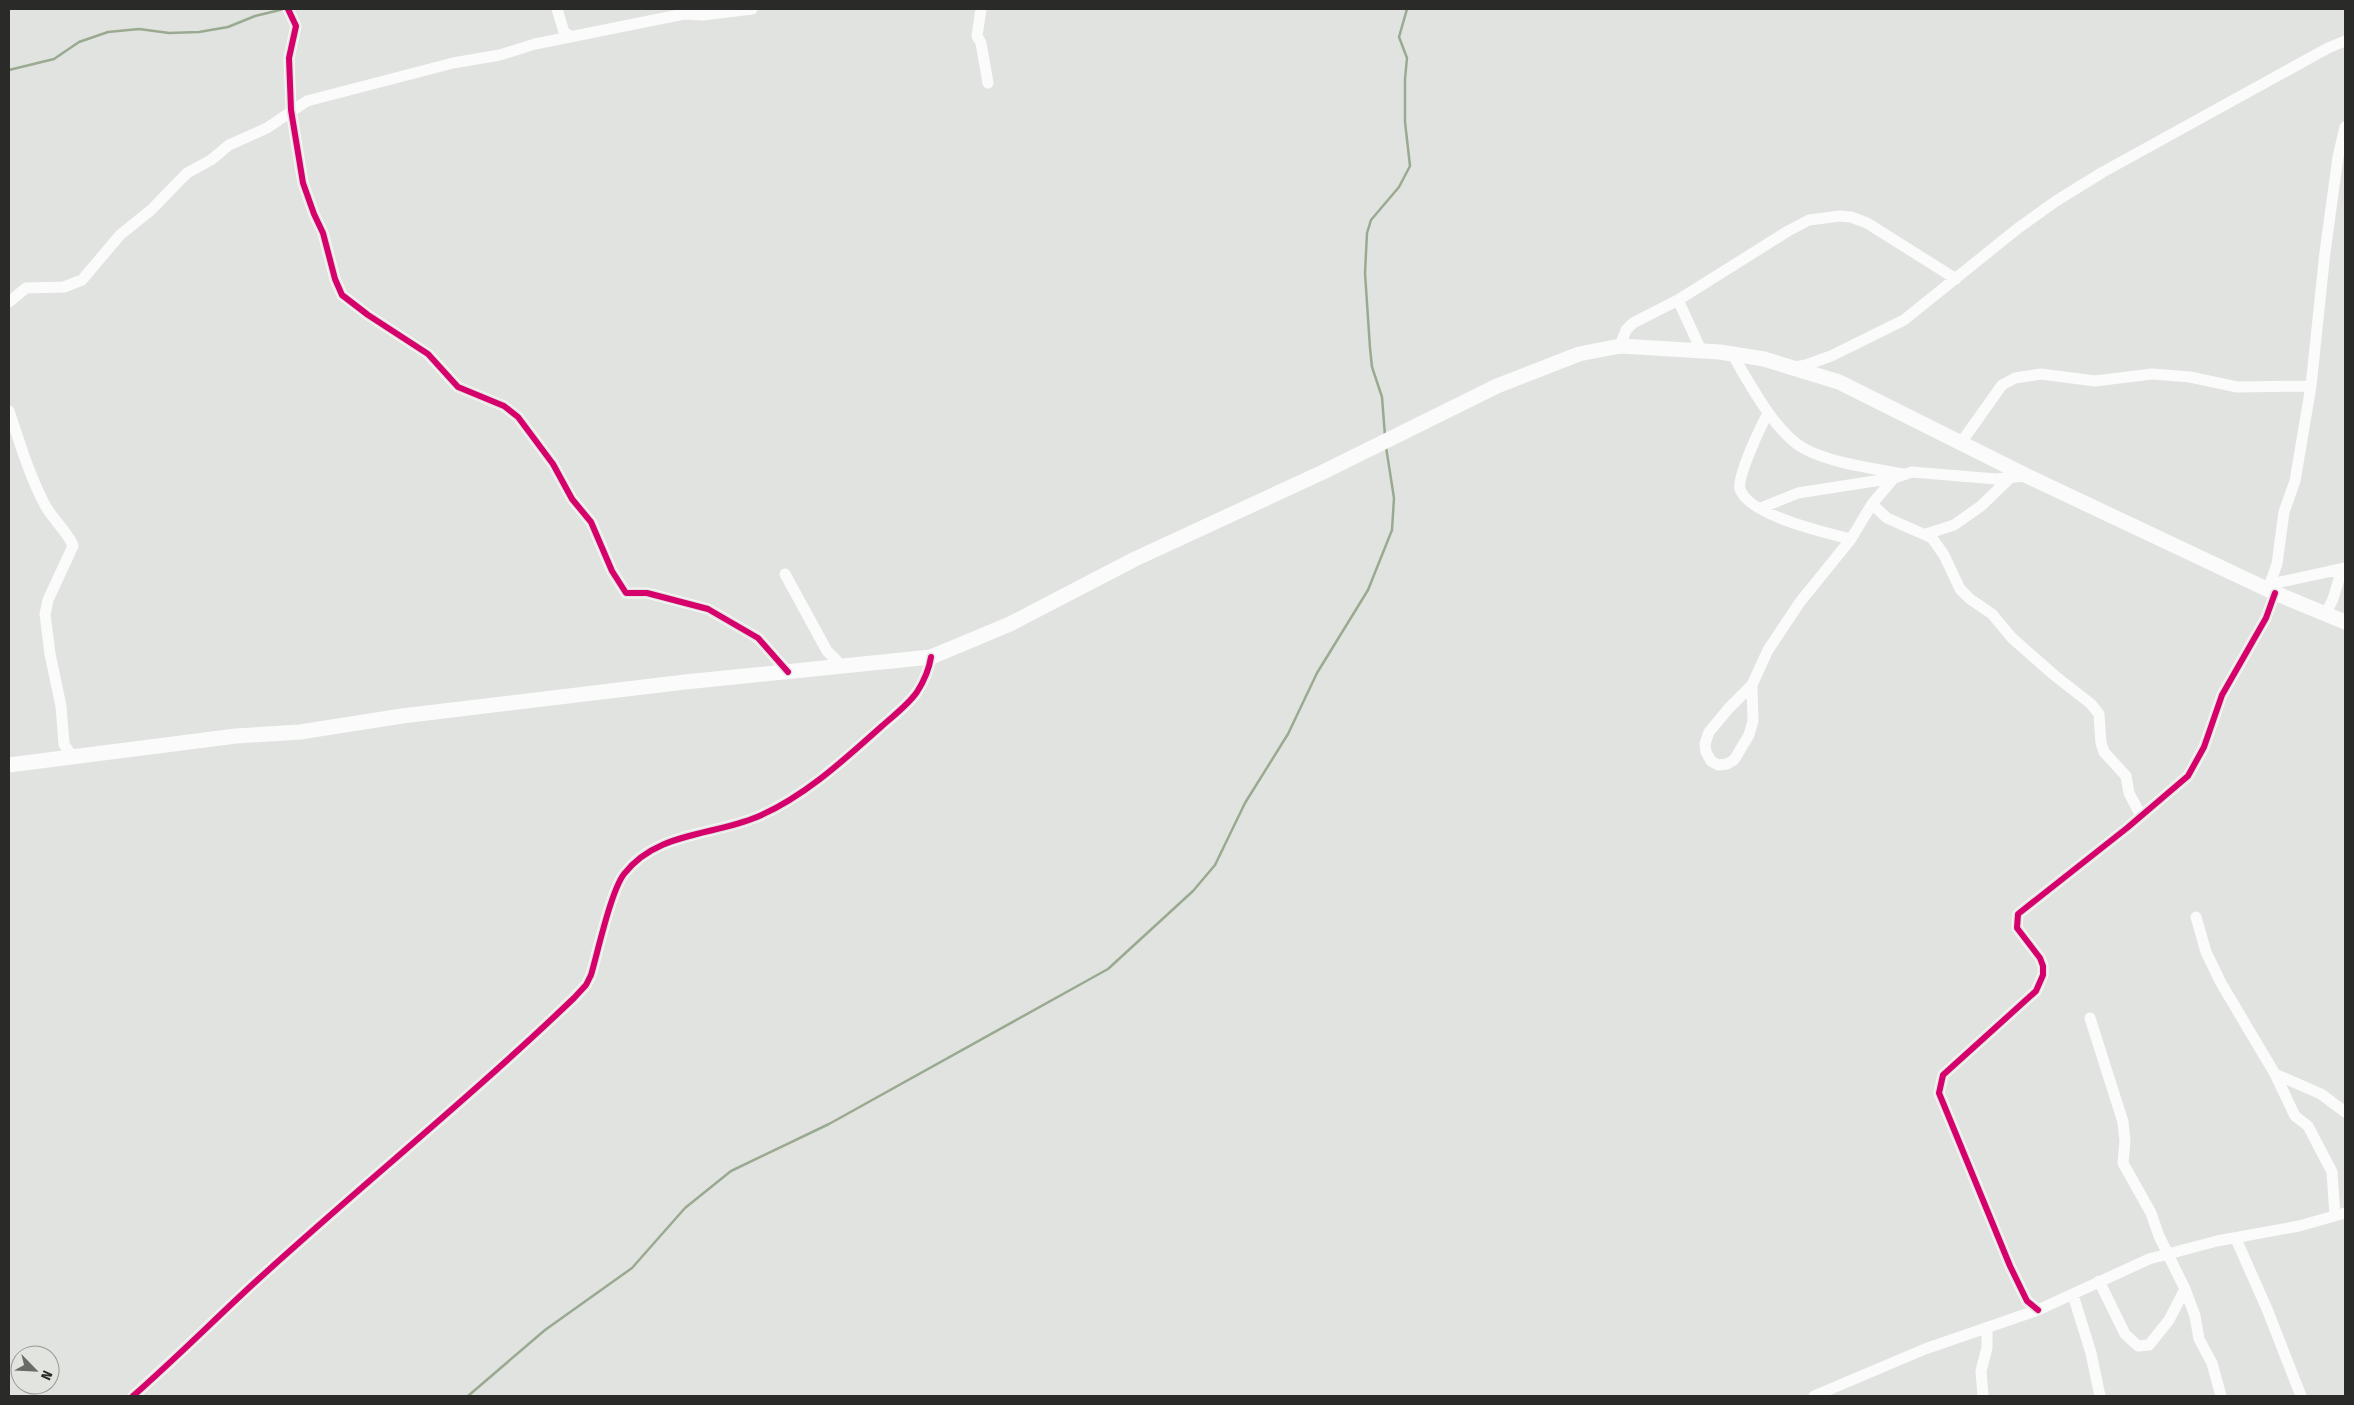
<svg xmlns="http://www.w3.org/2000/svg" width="2354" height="1405" font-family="'Fira Sans Condensed',sans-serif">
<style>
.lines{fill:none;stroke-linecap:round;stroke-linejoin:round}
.stream{stroke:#9aaa91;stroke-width:2.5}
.minor{stroke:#fafbfa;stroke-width:11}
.major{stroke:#fafbfa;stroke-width:15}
.cycleway-casing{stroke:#e1e4df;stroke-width:9}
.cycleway{stroke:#d6006c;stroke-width:6}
</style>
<rect width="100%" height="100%" fill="#e1e3e0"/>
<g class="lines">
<!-- stream -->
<path class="stream" d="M9 70 54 59 79 42 108 32 139 29 169 33 199 32 228 27 255 16 284 9
M1385 436 1382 397 1372 367 1370 348 1365 273 1367 233 1371 220 1399 187 1410 166 1405 122V79L1407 58 1399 37 1407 9
M468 1396 545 1330 632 1268 685 1208 731 1171 829 1124 1108 969 1193 891 1215 865 1245 803 1288 734 1317 673 1368 590 1392 530 1394 498 1386 447"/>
<!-- minor -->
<path class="minor" d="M288 9 296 26 289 58 291 110 303 183 314 214 323 233 335 279 342 295 368 315 428 354 458 387 504 406 518 417 553 464 572 499 591 522 612 571 626 593H647L708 609 758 638 788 672
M557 9 564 32 571 37
M981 9 977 36 981 43 988 83
M1678 300 1701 350
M9 302 26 288 64 287 82 280 120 235 151 210 187 173 211 160 229 145 267 128 307 101 453 63 500 55 535 44 684 14 703 15 752 9
M1620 346 1626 330 1633 323 1678 300 1788 231 1809 220 1840 216 1851 217 1867 223 1956 279
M1732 354C1749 382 1774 431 1803 448 1830 463 1872 468 1903 474
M1795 367 1806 365 1831 356 1904 320 2017 229 2056 201 2103 172 2328 48 2345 41
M9 411C20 443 29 475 45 505 51 517 70 535 73 546L48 600 45 614 50 654 61 706 64 744 72 757
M1768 413C1761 426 1737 476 1740 489 1748 515 1826 533 1851 539
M1960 444 2002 385 2015 378 2041 374 2095 381 2152 374 2190 377 2237 387 2311 386
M1872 504 1887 518 1932 538 1944 555 1960 589 1970 599 1992 614 2012 638 2054 675 2091 704 2099 714 2101 743 2104 752 2126 776 2129 793 2141 816
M1761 508 1798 493 1894 478
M1926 534 1954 525 1981 506 2011 477
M785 574 827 651 842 666
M2271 584 2345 568
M2268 589 2277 564 2284 512 2295 481 2311 386 2325 252 2338 157 2345 127
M2325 615 2333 599 2342 569
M1752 685 1729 708 1709 732 1705 744 1706 752 1711 761 1718 765 1727 764 1734 760 1749 735 1753 721 1752 685 1768 650 1800 602 1851 539 1872 504 1894 478 1912 472 1996 479 2025 476
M2196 917 2206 952 2221 983 2275 1074 2321 1094 2345 1112
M2090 1018 2123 1122 2125 1141 2123 1163 2151 1213 2159 1236 2185 1289 2195 1316 2199 1339 2212 1363 2221 1396
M2275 1074 2295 1116 2308 1126 2332 1172 2335 1216
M2236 1239 2267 1309 2301 1396
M2099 1281 2125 1334 2138 1346 2149 1345 2169 1320 2185 1289
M2073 1295 2091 1353 2100 1396
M2038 1310 2027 1301 2010 1266 1939 1093 1943 1075 2036 991 2043 975V966L2040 958 2017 928 2018 914 2127 828 2188 776 2204 747 2222 695 2266 618 2275 593
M133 1396C174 1360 212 1322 252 1285 358 1188 470 1098 574 998L586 985 591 975C598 951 611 891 624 874 656 832 711 836 757 817 804 797 844 760 882 726 893 716 908 705 917 692 924 681 929 670 931 657
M1814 1396 1925 1349 2038 1310 2149 1259 2217 1241 2299 1226 2345 1213
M1983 1396 1981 1371 1987 1348V1329"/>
<!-- major -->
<path class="major" d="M9 765 236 736 300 732 402 716 685 682 931 657 1010 624 1135 559 1321 473 1497 386 1579 354 1620 346 1720 352 1764 359 1839 382 2025 475 2275 593 2345 622"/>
<!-- cycleway casing -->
<g class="cycleway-casing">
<path id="cycleway" d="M288 9 296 26 289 58 291 110 303 183 314 214 323 233 335 279 342 295 368 315 428 354 458 387 504 406 518 417 553 464 572 499 591 522 612 571 626 593H647L708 609 758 638 788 672
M2038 1310 2027 1301 2010 1266 1939 1093 1943 1075 2036 991 2043 975V966L2040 958 2017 928 2018 914 2127 828 2188 776 2204 747 2222 695 2266 618 2275 593
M133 1396C174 1360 212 1322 252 1285 358 1188 470 1098 574 998L586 985 591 975C598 951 611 891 624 874 656 832 711 836 757 817 804 797 844 760 882 726 893 716 908 705 917 692 924 681 929 670 931 657"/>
</g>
<!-- cycleway -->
<use href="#cycleway" class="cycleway"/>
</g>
<!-- border -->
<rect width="2354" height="1405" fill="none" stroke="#2a2b29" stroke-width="20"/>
<!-- north arrow -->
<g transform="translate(35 1370) rotate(114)"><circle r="24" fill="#e1e4df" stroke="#989a96"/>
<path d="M0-4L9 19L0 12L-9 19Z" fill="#6a6b69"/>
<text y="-8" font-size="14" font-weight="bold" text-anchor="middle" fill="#2a2b29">N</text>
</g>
</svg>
